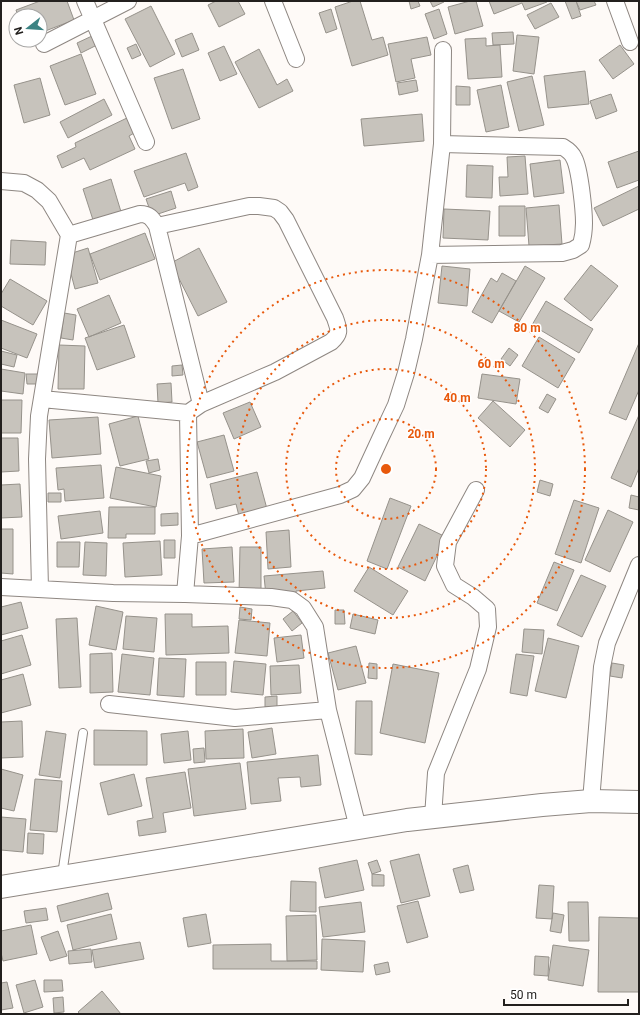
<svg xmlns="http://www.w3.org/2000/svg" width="640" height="1015" font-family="Roboto,sans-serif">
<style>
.building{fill:#c7c3bc;stroke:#96928b}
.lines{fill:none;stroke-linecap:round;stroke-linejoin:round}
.lane-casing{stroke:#8e8782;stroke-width:10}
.street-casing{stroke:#8e8782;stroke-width:18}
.secondary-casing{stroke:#8e8782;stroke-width:24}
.lane{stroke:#fff;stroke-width:8}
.street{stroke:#fff;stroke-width:16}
.secondary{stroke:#fff;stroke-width:22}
.ring{fill:none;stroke:#e8590c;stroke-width:2;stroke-dasharray:2 4}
.centre{fill:#e8590c;stroke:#fff;stroke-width:2}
.ring-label{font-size:12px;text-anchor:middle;font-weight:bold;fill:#e8590c;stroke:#fff;stroke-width:3;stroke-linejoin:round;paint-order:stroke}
</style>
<rect width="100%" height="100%" fill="#fefaf7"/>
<!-- building -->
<path class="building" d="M40 1H67L74 20 40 33V16H18L16 10Z
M216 1H238L245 14 219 27 208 5Z
M353 1H360L372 40 383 37 388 55 352 66 335 7Z
M409 1H418L420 6 411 9Z
M430 1H443L444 2 433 7Z
M470 1H476L483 26 455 34 448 7Z
M489 1H546L547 2 525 10 522 3 494 14Z
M565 1H576L581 16 572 19Z
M576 1H594L596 5 580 10Z
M551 3 559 17 535 29 527 15Z
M151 6 175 54 150 67 125 19Z
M331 9 337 29 326 33 319 13Z
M439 9 447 34 434 39 425 14Z
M513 32 514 44 493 45 492 33Z
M192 33 199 50 182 57 175 40Z
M517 35 539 37 534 74 513 71Z
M92 36 97 45 81 53 77 43Z
M427 37 431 55 411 59 415 78 396 82 388 44Z
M486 38V46L500 45 502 77 468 79 465 39Z
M136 44 141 55 132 59 127 48Z
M620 45 634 64 613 79 599 60Z
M224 46 237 74 220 81 208 53Z
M259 49 277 85 287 79 293 91 259 108 235 62Z
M81 54 96 94 65 105 50 66Z
M183 69 200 119 172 129 154 78Z
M585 71 589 104 548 108 544 76Z
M532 76 544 125 519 131 507 82Z
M40 78 50 115 24 123 14 85Z
M416 80 418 91 399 95 397 83Z
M501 85 509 127 486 132 477 90Z
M456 86 470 87V105H456Z
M611 94 617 111 596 119 590 101Z
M104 99 112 115 68 138 60 122Z
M422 114 424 141 364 146 361 119Z
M129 117 136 132 129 136 135 149 90 170 84 158 62 168 57 156 76 147 75 143Z
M639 151V180L617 188 608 162Z
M186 153 198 187 188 191 185 183 144 197 134 171Z
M525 156 528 194 500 196 499 177H508L507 157Z
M560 160 564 193 534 197 530 164Z
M467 165 493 166 492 198 466 197Z
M111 179 122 215 94 223 83 189Z
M639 186V209L603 226 594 208Z
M171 191 176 208 152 216 146 199Z
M559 205 562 244 529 246 526 208Z
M499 206H525V236H499Z
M444 209 490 211 488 240 443 238Z
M145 233 155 259 100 280 90 254Z
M11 240 46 242 45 265 10 264Z
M88 248 98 283 75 289 66 255Z
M199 248 227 302 198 316 171 263Z
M591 265 618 286 591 321 564 299Z
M442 266 470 269 467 306 438 303Z
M525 266 545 278 519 322 499 311Z
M502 273 516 281 492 323 472 312 491 278 497 282Z
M10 279 47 301 33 325 1 306V294Z
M109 295 121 323 89 337 77 309Z
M546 301 593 329 579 353 532 325Z
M64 313 76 315 73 340 61 338Z
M1 320 37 334 27 358 1 348Z
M124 325 135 357 97 370 85 338Z
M539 337 575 359 558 388 522 366Z
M639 343V390L626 420 609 413Z
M59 345 85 346 84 389H58Z
M509 348 518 355 510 366 501 359Z
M1 351 17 355 14 367 1 364Z
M182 365 183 375 172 376V366Z
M1 369 25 373 23 394 1 391Z
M26 374H38L39 384H27Z
M482 374 520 379 516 404 478 398Z
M171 383 172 402 158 403 157 384Z
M547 394 556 399 548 413 539 408Z
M1 400H22L21 433H1Z
M493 401 525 430 510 447 478 418Z
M250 402 261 427 234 439 223 413Z
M639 415V468L631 487 611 478Z
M138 416 149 459 120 466 109 424Z
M98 417 101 454 52 458 49 420Z
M224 435 234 471 207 478 197 442Z
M1 438H18L19 471 1 472Z
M158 459 160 470 149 473 146 461Z
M101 465 104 498 65 501 64 489 58 490 56 468Z
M116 467 161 476 156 507 110 498Z
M257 472 267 509 239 516 236 504 216 509 210 484Z
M540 480 553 484 550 496 537 492Z
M20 484 22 517 1 518V485Z
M48 493H61V502H48Z
M631 495 639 497V510L629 508Z
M390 498 411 506 387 569 367 561Z
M574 500 599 508 581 563 555 554Z
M109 507H155V534H126V538H108Z
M608 510 633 522 610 572 585 560Z
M100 511 103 533 61 539 58 516Z
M178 513V525L161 526V514Z
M419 524 446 537 425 581 398 567Z
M1 529H13V574L1 573Z
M289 530 291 567 268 569 266 532Z
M164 540H175V558H164Z
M160 541 162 575 125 577 123 543Z
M57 542H80L79 567H57Z
M85 542 107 543 106 576 83 575Z
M232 547 234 582 204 583 202 549Z
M240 547H261V594H239Z
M554 562 574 570 557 611 537 603Z
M369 567 408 591 393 615 354 591Z
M323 571 325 588 296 591V593L266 596 264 576Z
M581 575 606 586 582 637 557 625Z
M21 602 28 628 1 635V607Z
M96 606 123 612 116 650 89 645Z
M240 607 252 609 251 620 239 619Z
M335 610H344L345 624H335Z
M293 611 302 623 292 631 283 619Z
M165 614H192V627L228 626 229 653 166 655Z
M353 614 378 620 375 634 350 628Z
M126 616 157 618 154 652 123 649Z
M77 618 81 687 59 688 56 619Z
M239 620 270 623 267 656 235 653Z
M524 629 544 630 542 654 522 652Z
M22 635 31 665 1 674V641Z
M301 635 304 658 277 662 274 638Z
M548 638 579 646 566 698 535 691Z
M356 646 366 683 338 690 328 653Z
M112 653 113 692 90 693V654Z
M122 654 154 658 150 695 118 692Z
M516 654 534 656 527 696 510 693Z
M159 658 186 659 184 697 157 695Z
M234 661 266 664 263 695 231 692Z
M196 662H226V695H196Z
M369 663 377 664V679L368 678Z
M612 663 624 665 622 678 610 676Z
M393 664 439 673 425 743 380 733Z
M299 665 301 693 271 695 270 666Z
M23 674 31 705 1 713V680Z
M277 696V707H265V697Z
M356 701H372V755L355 754Z
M22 721 23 757 1 758V722Z
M272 728 276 754 252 758 248 732Z
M243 729 244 758 206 759 205 731Z
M94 730 147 731V765H94Z
M46 731 66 734 60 778 39 775Z
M188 731 191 760 164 763 161 734Z
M204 748 205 762 194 763 193 749Z
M318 755 321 785 301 787 300 777 278 778 281 801 251 804 247 762Z
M240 763 246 809 194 816 188 769Z
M1 769 23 775 14 811 1 808Z
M185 772 191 808 163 813 166 832 139 836 137 821 153 818 146 778Z
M134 774 142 806 108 815 100 783Z
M35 779 62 781 57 832 30 830Z
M1 817 26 819 23 852 1 850Z
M28 833 44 834 43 854 27 853Z
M419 854 430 896 401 903 390 861Z
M357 860 364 890 325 898 319 868Z
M377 860 381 871 372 874 368 863Z
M468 865 474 890 460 893 453 869Z
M372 874 384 875V886H372Z
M291 881 316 882V912L290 911Z
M539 885 554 886 552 919 536 918Z
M108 893 112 909 61 922 57 906Z
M418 901 428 937 407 943 397 906Z
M361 902 365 932 323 937 319 907Z
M568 902H588L589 941H569Z
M46 908 48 920 26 923 24 911Z
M553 913 564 915 561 933 550 931Z
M111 914 117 939 73 950 67 925Z
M206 914 211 943 188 947 183 918Z
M316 915 317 960 287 961 286 916Z
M599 917 639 918V992H598Z
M31 925 37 954 3 961 1 953V931Z
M58 931 67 956 50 961 41 937Z
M322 939 365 941 363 972 321 970Z
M140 942 144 959 95 968 92 950Z
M271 944V961H317V969H213V945Z
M553 945 589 950 583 986 548 980Z
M91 949 92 962 69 964 68 951Z
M535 956 549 957 548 976 534 975Z
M388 962 390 972 376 975 374 965Z
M35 980 43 1007 24 1013 16 985Z
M44 980H62L63 991 44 992Z
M7 982 13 1008 1 1010V983Z
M102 991 121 1014H80L78 1012Z
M63 997 64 1012 54 1013 53 998Z"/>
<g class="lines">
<!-- lane casing -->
<g class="lane-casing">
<path id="lane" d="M62 875 83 733"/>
</g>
<!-- street casing -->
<g class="street-casing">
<path id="street" d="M85 1 146 142
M273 1 296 59
M615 1 630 42
M44 44 128 1
M1 181 24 183 37 190 49 201 69 235 39 416 37 459 40 589
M69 235 140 214C149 214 152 218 157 226L201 404
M430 255 562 253 573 250 581 245C583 238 584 231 584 223 584 211 580 169 574 158 572 153 568 150 563 147L442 144
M42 399 188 413 201 404 275 372 331 342C341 333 339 330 335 318L286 220 280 212 274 208 259 206H249L157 226
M190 536 340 495 353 489 362 478 380 439 396 405 406 373 414 339 430 255 442 144 443 50
M1 587 113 593 185 594 271 597 292 600 303 608 315 627 328 710 358 828
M185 594 190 536 188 413
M109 704 235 718 328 710
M591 801 602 667 607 643 639 565
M433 817 436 773 478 669 488 627 487 609 473 597 454 585 445 566 448 542 476 490"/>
</g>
<!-- secondary casing -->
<g class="secondary-casing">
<path id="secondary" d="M1 887 407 820 542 805 591 801 639 802"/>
</g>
<!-- lane -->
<use href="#lane" class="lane"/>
<!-- street -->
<use href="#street" class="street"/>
<!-- secondary -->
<use href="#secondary" class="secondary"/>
</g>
<!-- distance rings -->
<g class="ring">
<circle cx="386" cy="469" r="50"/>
<circle cx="386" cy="469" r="100"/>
<circle cx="386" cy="469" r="149"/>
<circle cx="386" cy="469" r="199"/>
</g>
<circle cx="386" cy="469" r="6" class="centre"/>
<g class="ring-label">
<text x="527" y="332">80 m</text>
<text x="491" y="368">60 m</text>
<text x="457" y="402">40 m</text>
<text x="421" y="438">20 m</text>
</g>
<!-- border -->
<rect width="640" height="1015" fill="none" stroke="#23201e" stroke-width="4"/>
<!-- north arrow -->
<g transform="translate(28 28) rotate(253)"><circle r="19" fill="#ffffff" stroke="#a7a6a5"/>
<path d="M0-3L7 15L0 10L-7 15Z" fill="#3b8383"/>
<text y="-6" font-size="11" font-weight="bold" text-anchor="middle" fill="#23201e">N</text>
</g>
<!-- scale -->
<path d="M504 999v6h124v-6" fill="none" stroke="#23201e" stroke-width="2"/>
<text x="510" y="999" font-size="12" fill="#23201e" stroke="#ffffff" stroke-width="3" paint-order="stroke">50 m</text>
</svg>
